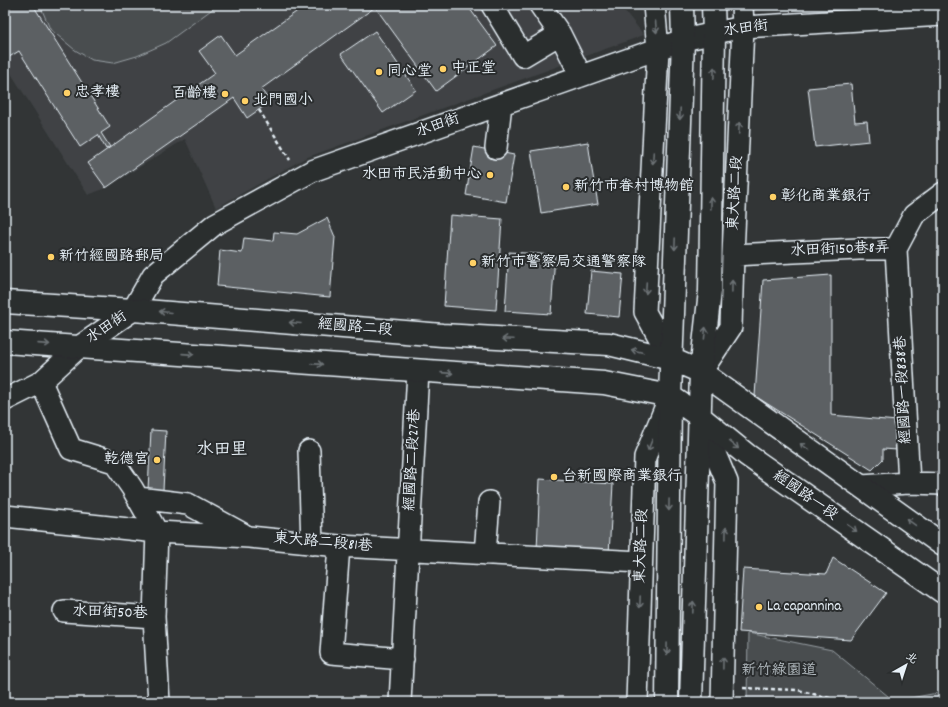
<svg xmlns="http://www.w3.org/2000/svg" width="948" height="707" font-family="Dekko,'LXGW WenKai TC',sans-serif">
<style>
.built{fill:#3f4244}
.green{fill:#494d4f;stroke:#989fa4}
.building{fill:#5c6063;stroke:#e8f1f8}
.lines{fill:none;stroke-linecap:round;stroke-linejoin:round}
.minor-casing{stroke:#e8f1f8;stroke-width:24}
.major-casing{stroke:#e8f1f8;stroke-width:25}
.path{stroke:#e8f1f8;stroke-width:2.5;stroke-dasharray:4 3;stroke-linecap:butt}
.minor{stroke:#2a2d2e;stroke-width:21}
.major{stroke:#2a2d2e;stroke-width:22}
.oneway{stroke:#6c7275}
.poi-dot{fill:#ffd166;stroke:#2a2d2e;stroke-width:1.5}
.labels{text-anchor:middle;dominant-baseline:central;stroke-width:4;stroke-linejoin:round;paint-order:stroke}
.street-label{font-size:15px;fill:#e8f1f8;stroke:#2a2d2e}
.poi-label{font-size:15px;fill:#e8f1f8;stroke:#2a2d2e;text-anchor:start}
.park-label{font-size:15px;fill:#b0b8bd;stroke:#2a2d2e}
.quarter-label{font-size:17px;fill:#e8f1f8;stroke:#2a2d2e}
</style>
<rect width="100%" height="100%" fill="#323536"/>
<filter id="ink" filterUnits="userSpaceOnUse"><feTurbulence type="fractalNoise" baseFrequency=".025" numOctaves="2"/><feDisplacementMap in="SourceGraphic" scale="8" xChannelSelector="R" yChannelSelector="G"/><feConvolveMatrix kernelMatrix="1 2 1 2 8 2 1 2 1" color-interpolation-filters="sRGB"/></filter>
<g filter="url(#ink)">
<!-- built -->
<path class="built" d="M5 5H620L644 35 305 158 216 208 185 139 106 188 88 195 5 64Z"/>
<!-- green -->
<path class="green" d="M40 5H218L166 43 137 56 113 63 92 60 75 50 50 29Z
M748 633 832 650 894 701 943 692V702H747Z"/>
<!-- building -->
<path class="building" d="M5 5H33L110 127 101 133 110 147 106 149 98 135 80 147 19 51 6 59Z
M306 5H378L261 89 270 102 247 118 234 98 106 188 88 163 215 73 199 51 221 35 235 55Z
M378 5H467L497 46 436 91 375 7Z
M375 31 416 90 383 113 341 54Z
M851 84 855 122 867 121 869 141 815 147 808 88Z
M588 142 592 170 598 204 541 213 531 151Z
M474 147 514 155 506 202 466 195Z
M450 215 502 219 496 310 444 306Z
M327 218 335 237 330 297 217 286 220 250 242 253 244 238 273 241 274 232 297 234Z
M509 252 555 255 551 314 505 311Z
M591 271 623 274 619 317 587 314Z
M831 275V415L897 421V450L883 449V459L872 470 755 396 763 280Z
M151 430 166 431 163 490H148Z
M540 479 613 484 609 554 537 550Z
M833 558 886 593 851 640 739 632 743 569 826 574Z"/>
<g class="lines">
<!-- minor casing -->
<g class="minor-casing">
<path id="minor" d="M492 5 523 56 560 34
M540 5 560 34 581 76
M654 5 658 49 645 312 671 359
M496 148 501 104
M733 255 859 249H896L914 215 943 193
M701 372 731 327 733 255 743 27 742 5
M41 382 71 449 114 462 132 488 157 532 154 617 64 611
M5 400 41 382 79 347 133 310 153 275 215 224 312 171 683 40 743 27 943 15
M699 416 727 482 722 702
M309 451 312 544
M909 483 943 484
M861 486 909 483 896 249
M138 498 188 504 243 534
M5 516 157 532 249 537 339 546 641 562
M339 546 331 653 403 659
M485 554 489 502
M154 617 159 702
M400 702 418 371
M637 702 645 457 670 396"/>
</g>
<!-- major casing -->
<g class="major-casing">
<path id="major" d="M5 302 133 310 442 335 609 344 671 359 701 372 943 545
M5 342 604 383 670 396 699 416 747 455 943 592
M667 702 670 396 683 40 682 5
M691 702 701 372 710 291 714 33 713 5"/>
</g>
<!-- path -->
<path class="path" d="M259 110 290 160
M743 688 798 690 845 702"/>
<!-- minor -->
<use href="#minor" class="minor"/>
<!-- major -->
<use href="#major" class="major"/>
</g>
<!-- one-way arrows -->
<defs><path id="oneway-shaft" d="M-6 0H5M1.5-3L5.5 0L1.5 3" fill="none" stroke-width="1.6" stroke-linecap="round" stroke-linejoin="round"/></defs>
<g class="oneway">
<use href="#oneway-shaft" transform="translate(656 27) rotate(85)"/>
<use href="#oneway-shaft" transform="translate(714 73) rotate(-89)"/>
<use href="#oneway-shaft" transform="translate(680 114) rotate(92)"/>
<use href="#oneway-shaft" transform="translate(739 128) rotate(-87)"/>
<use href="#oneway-shaft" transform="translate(653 158) rotate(93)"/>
<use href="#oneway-shaft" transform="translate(711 203) rotate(-89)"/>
<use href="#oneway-shaft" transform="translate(675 244) rotate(92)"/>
<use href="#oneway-shaft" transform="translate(732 286) rotate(-89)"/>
<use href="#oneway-shaft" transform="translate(646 288) rotate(93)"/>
<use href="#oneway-shaft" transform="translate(165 312) rotate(-175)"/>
<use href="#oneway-shaft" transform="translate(295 323) rotate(-175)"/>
<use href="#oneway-shaft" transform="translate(705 333) rotate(-84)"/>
<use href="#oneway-shaft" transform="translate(508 339) rotate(-177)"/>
<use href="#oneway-shaft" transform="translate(44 344) rotate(4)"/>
<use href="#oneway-shaft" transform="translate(637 351) rotate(-166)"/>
<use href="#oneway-shaft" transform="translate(188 354) rotate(4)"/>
<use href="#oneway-shaft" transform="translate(317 364) rotate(4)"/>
<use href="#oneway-shaft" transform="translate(447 373) rotate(4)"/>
<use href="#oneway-shaft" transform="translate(650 445) rotate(112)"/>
<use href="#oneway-shaft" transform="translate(734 445) rotate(39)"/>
<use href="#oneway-shaft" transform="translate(805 447) rotate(-145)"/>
<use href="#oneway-shaft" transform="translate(669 505) rotate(91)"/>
<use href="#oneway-shaft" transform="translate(911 522) rotate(-144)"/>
<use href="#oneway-shaft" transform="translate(852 528) rotate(35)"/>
<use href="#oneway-shaft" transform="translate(726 533) rotate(-89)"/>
<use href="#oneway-shaft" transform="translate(640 602) rotate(92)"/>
<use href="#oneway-shaft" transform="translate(693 607) rotate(-88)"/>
<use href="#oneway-shaft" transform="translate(667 649) rotate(91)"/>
<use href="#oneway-shaft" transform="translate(723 663) rotate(-89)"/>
</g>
</g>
<!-- markers -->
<g class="poi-dot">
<circle cx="443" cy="69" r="4"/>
<circle cx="379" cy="72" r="4"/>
<circle cx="67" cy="93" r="4"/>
<circle cx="225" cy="94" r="4"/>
<circle cx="245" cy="101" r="4"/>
<circle cx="490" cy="175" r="4"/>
<circle cx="566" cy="187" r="4"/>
<circle cx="773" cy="197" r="4"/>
<circle cx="51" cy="257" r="4"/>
<circle cx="473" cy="263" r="4"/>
<circle cx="157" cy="460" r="4"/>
<circle cx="554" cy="477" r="4"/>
<circle cx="759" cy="607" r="4"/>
</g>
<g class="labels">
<!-- street labels -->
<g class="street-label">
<text transform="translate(746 29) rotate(-7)">水田街</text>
<text transform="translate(438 126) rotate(-19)">水田街</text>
<text transform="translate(736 193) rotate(-87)">東大路二段</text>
<text transform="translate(840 250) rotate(-2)">水田街150巷8弄</text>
<text transform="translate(107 328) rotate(-34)">水田街</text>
<text transform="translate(355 328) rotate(5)">經國路二段</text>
<text transform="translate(904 390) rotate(-93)">經國路一段838巷</text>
<text transform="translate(413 460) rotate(-87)">經國路二段27巷</text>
<text transform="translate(805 496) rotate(35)">經國路一段</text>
<text transform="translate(323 543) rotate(5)">東大路二段81巷</text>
<text transform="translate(642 546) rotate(-88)">東大路二段</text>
<text transform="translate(110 613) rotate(2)">水田街50巷</text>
</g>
<!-- poi labels -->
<g class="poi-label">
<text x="451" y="69">中正堂</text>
<text x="387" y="72">同心堂</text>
<text x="75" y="93">忠孝樓</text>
<text x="217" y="94" text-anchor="end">百齡樓</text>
<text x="253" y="101">北門國小</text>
<text x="482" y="175" text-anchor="end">水田市民活動中心</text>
<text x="574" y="187">新竹市眷村博物館</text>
<text x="781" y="197">彰化商業銀行</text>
<text x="59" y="257">新竹經國路郵局</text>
<text x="481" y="263">新竹市警察局交通警察隊</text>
<text x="149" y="460" text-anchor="end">乾德宮</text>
<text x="562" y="477">台新國際商業銀行</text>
<text x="767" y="607">La capannina</text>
</g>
<!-- park labels -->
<g class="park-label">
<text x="779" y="671">新竹綠園道</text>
</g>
<!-- quarter labels -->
<g class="quarter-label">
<text x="222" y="451">水田里</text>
</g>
</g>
<!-- margin -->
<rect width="948" height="707" fill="none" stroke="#2a2d2e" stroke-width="20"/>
<rect x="10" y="10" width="928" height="687" fill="none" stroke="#e8f1f8" stroke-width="1.5" filter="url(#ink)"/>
<!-- north arrow -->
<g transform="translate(906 665) rotate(39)" stroke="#2a2d2e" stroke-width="3" paint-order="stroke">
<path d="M0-3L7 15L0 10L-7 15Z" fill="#e8f1f8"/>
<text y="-6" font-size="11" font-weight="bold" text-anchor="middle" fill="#e8f1f8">北</text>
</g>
</svg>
